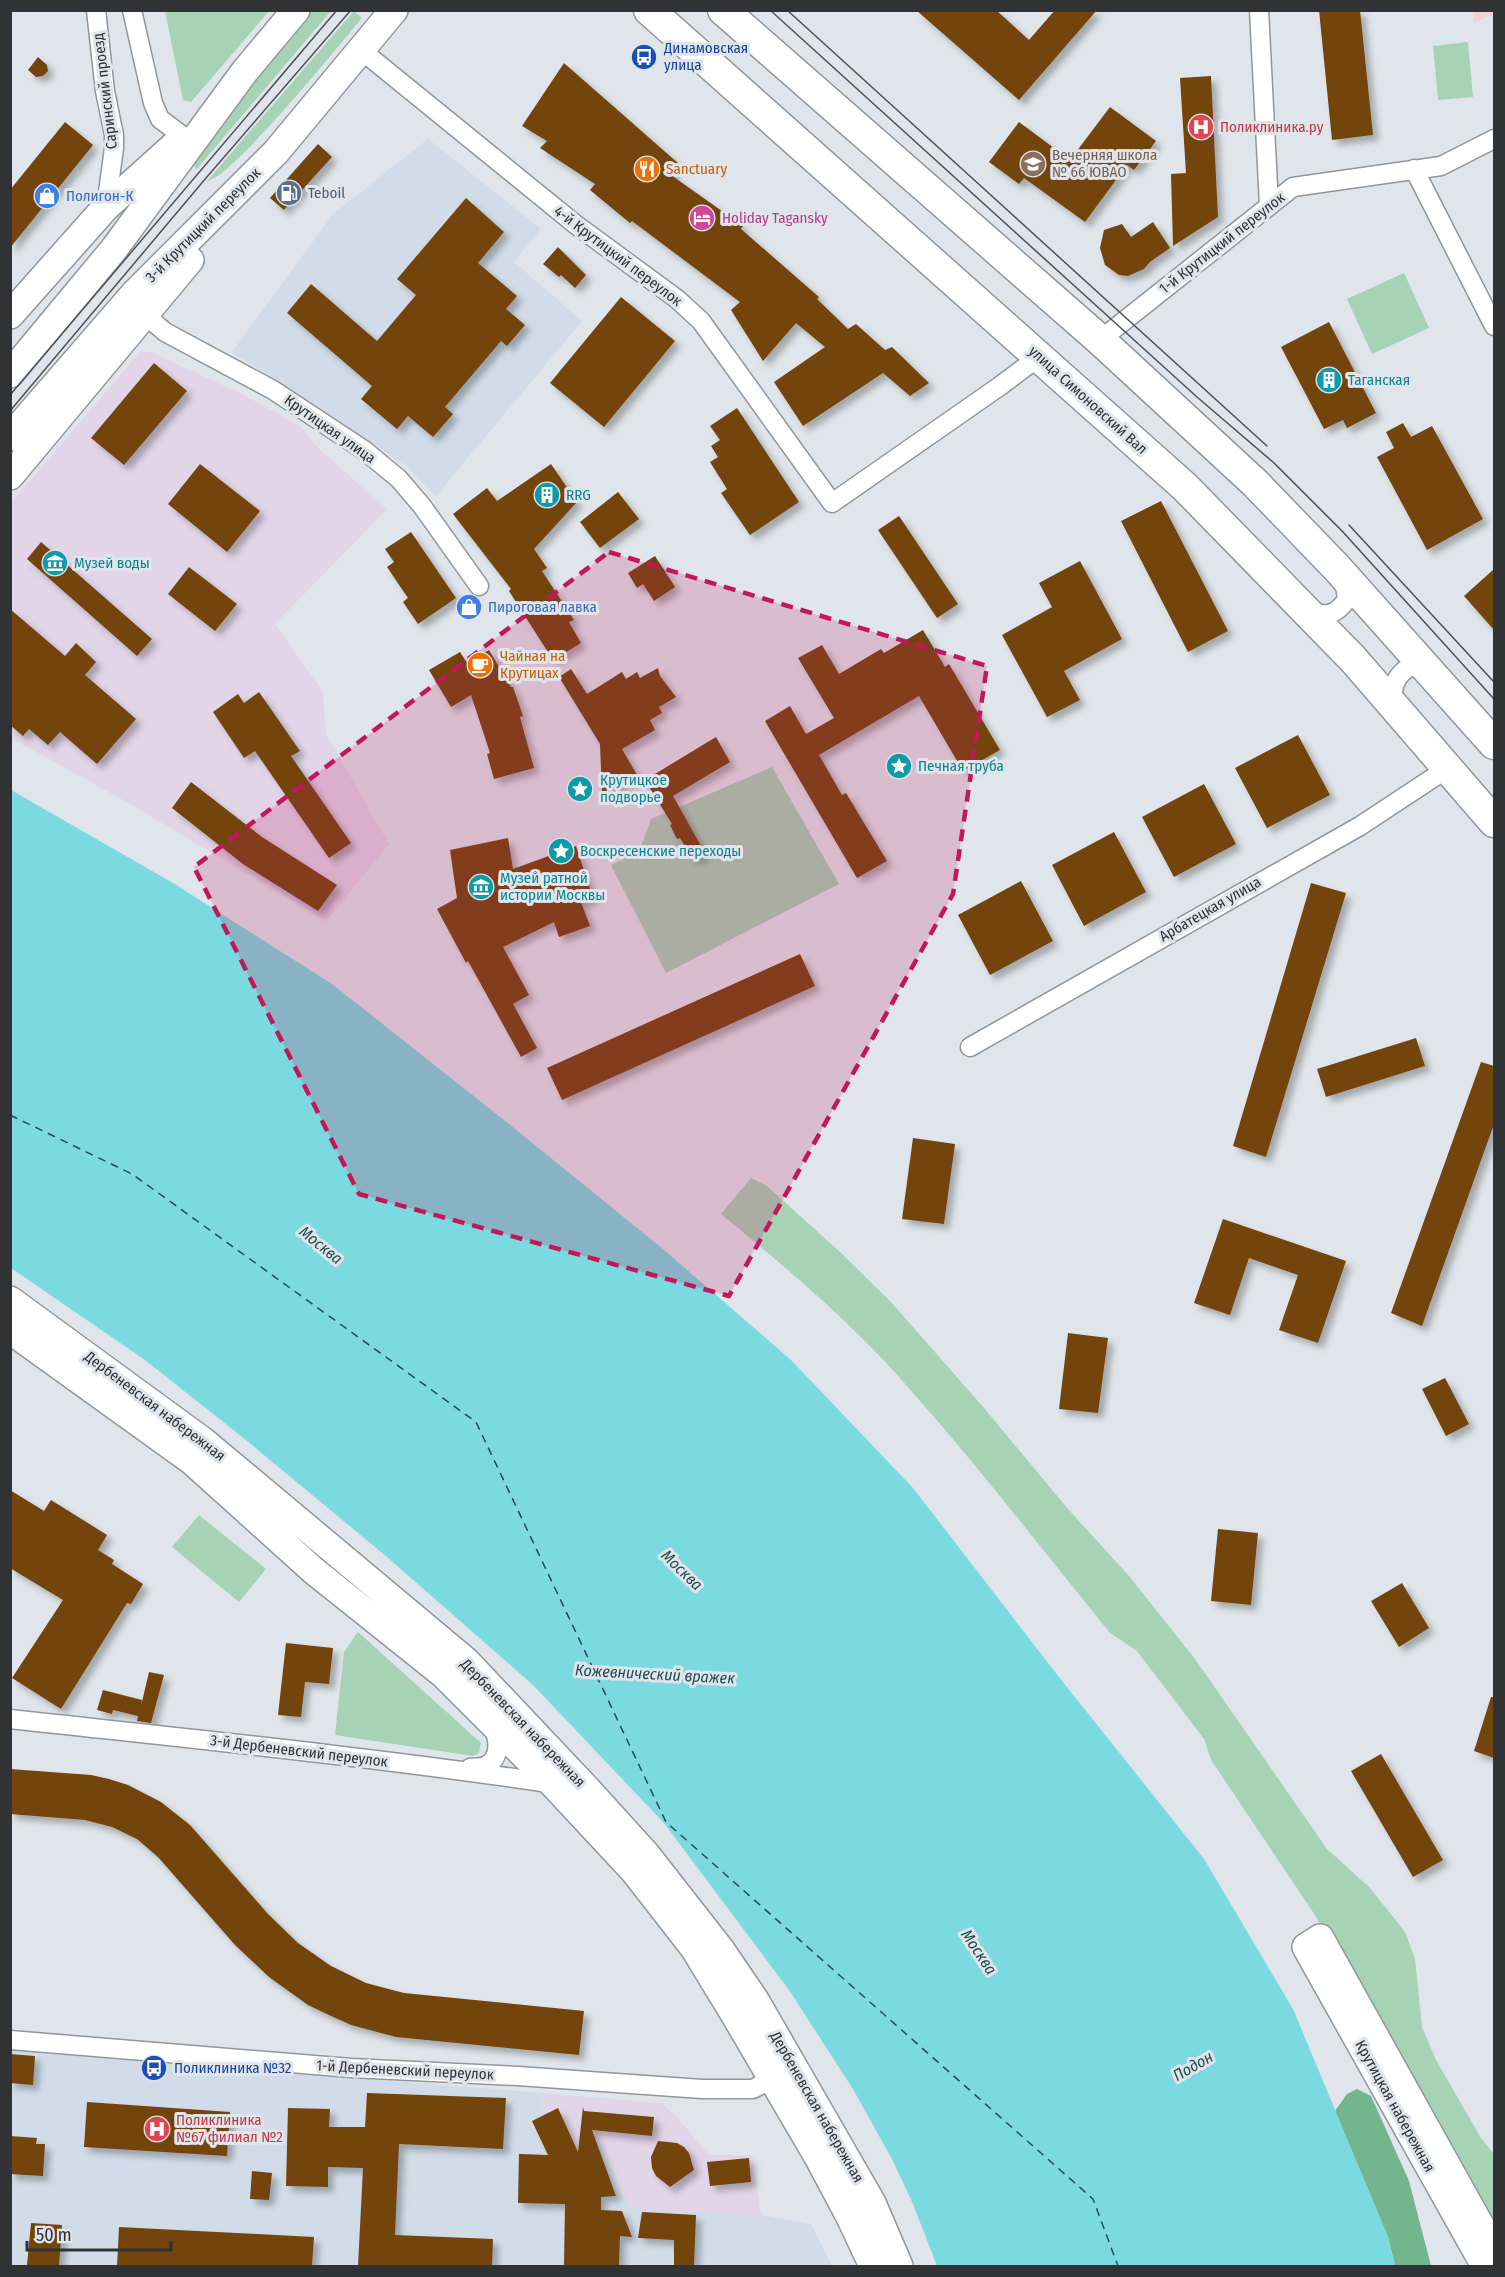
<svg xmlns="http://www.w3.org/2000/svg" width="1505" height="2277" font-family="'Fira Sans Condensed',sans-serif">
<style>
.built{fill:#d1dce8}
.industrial{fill:#e2d5e8}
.education{fill:#eed3cf}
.green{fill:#a6d2b6}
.forest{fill:#73b68e}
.water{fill:#7bd9e0}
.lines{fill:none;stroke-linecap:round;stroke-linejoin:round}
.ferry{stroke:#224d51;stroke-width:1.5;stroke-dasharray:8 6;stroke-linecap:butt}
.building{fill:#734411;filter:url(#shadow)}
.minor-casing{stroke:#91969b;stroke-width:21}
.secondary-casing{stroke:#91969b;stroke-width:30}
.primary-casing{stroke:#91969b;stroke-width:33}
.minor{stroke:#fff;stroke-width:18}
.secondary{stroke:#fff;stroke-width:27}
.primary{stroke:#fff;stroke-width:30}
.tram{stroke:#4f5154;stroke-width:1.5}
.marked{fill:#c2185b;fill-opacity:0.2;stroke:#c2185b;stroke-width:4.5;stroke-dasharray:12 8;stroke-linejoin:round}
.labels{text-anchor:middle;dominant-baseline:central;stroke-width:6;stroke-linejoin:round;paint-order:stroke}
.transit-label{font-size:15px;fill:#164399;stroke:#dfe5ea;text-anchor:start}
.street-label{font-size:15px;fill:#303234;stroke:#dfe5ea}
.health-label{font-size:15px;fill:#be3a42;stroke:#dfe5ea;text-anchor:start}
.education-label{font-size:15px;fill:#785e54;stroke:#dfe5ea;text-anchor:start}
.food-label{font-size:15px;fill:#c56008;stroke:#dfe5ea;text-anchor:start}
.service-label{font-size:15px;fill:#4e5e75;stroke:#dfe5ea;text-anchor:start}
.shop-label{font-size:15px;fill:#366cbe;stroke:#dfe5ea;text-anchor:start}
.hotel-label{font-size:15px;fill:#b23c85;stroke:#dfe5ea;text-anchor:start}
.culture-label{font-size:15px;fill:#0d838f;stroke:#dfe5ea;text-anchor:start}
.water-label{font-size:16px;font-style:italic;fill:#224d51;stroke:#dfe5ea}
</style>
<defs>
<filter id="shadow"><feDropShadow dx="5.5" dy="5.5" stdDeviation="3" flood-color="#0004"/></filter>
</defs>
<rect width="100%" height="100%" fill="#dfe5ea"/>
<!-- built -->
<path class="built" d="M428 139 541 229 514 262 582 321 436 496 406 466 232 352 333 214Z
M10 2050 543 2093 542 2140 602 2144 628 2206 761 2215 811 2224 832 2266H11Z"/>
<!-- industrial -->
<path class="industrial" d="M140 352H151L242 394 300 426 319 449 387 509 275 624 323 692 326 734 389 844 326 921 132 805 11 738V503Z
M543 2093 661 2103 675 2115 709 2155H752L761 2215 646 2211 628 2206 602 2144 542 2140Z"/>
<!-- education -->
<path class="education" d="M1473 11H1494V14L1474 23Z"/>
<!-- green -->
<path class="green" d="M165 11V10L269 11 191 102 183 100Z
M311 11H331L196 170 194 164 245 89Z
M354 11 362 18C340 44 232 178 207 181Z
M1468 42 1473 97 1438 100 1433 46Z
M1404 273 1429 328 1372 354 1347 299Z
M772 767 839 884 666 973 611 865 639 852 651 819Z
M751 1178 767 1186 840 1252 890 1301 984 1408 1068 1509 1129 1576 1195 1659 1327 1849 1369 1887 1398 1923 1406 1934 1415 1959 1422 2027 1436 2060 1481 2138 1494 2154V2234L1315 1915 1211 1760 1204 1739 1137 1651 1110 1633C1045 1553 982 1471 914 1394 857 1327 789 1270 721 1214Z
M199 1515 266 1569 239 1602 172 1547Z
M358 1632 481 1743 479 1753 473 1756 335 1735 344 1652Z"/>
<!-- forest -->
<path class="forest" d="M1357 2089 1371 2096 1409 2181 1431 2266H1395L1388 2237 1335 2111 1347 2094Z"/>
<!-- water -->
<path class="water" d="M11 790 173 883 332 984 504 1120 663 1249 791 1360 913 1488 1055 1672 1204 1859 1293 2009 1388 2237 1395 2266H937L913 2204 893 2161 853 2089 789 1990 664 1823 533 1685 387 1557 246 1440 145 1360 11 1268Z"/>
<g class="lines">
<!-- ferry -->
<path class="ferry" d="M10 1115 132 1174 476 1422 666 1822 1093 2199 1118 2266"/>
</g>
<!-- building -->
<path class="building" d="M916 10H996L1029 40 1055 10H1097L1019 100Z
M1319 10H1360L1373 135 1332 140Z
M38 57 47 65 48 71 43 76 36 77 28 70Z
M564 63 679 164 671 175 743 226 741 229 819 297 817 299 848 329 856 324 885 350 892 347 929 383 910 396 883 373 803 426 774 382 825 347 796 323 763 361 731 310 740 302 632 221 630 223 590 190 595 184 540 148 547 141 522 126Z
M1211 76 1218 217 1173 246 1171 174 1186 173 1180 78Z
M1110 107 1156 141 1134 170 1127 165 1085 222 1024 178 1019 184 989 162 1019 122 1070 160Z
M65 122 93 145 10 248V190Z
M318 144 332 157 284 210 270 198Z
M466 198 504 232 478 263 517 296 506 309 525 325 507 346 501 341 445 407 453 414 433 437 408 416 397 429 361 399 372 386 287 313 311 284 377 341 416 295 397 279Z
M1153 222 1170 248 1150 262 1144 269 1128 276 1119 275 1105 265 1100 248 1104 230 1122 224 1131 237Z
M558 247 586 275 575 288 561 275 559 277 543 264Z
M621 297 675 341 604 427 550 383Z
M1329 322 1376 413 1347 428 1343 420 1324 429 1281 347Z
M154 363 187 391 124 465 91 438Z
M737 408 799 502 750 535 721 493 727 489 710 462 718 457 711 446 720 440 710 426Z
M1403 423 1411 437 1432 426 1483 519 1427 550 1377 457 1394 448 1386 432Z
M200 464 260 511 227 552 168 504Z
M551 464 577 502 534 549 547 568 542 571 574 620 569 622 581 643 553 660 509 591 511 589 453 514 487 488 497 501Z
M618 492 639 519 600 548 580 522Z
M1161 501 1228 631 1188 652 1121 521Z
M899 516 958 604 937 618 878 530Z
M411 532 456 598 418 624 403 602 408 598 387 567 394 562 385 549Z
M41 542 152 639 137 656 27 559Z
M655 556 675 587 654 601 643 584 637 588 628 573Z
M1080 561 1122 639 1064 671 1080 700 1047 717 1002 635 1052 607 1039 583Z
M189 567 237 604 215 631 168 594Z
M1494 569V630L1464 596Z
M10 609 65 656 76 643 96 662 85 675 136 719 97 764 60 732 48 745 29 729 23 736 10 725Z
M923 630 945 667 949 664 1000 750 963 771 919 696 819 755 842 795 846 793 887 861 857 878 765 721 790 706 806 734 834 718 798 658 822 645 839 674 881 649 884 653Z
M489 650 511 687H513L523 716 520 717 534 768 494 779 487 754 490 753 471 695 451 707 429 670 460 652 467 663Z
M658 668 660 676 676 697 659 707 662 713 650 720 655 730 622 749 637 775 602 793 600 744 559 677 571 669 587 694 622 672 626 679 637 672 640 678Z
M259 692 300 751 291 756 351 843 329 858 255 751 244 758 213 712 238 694 244 703Z
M1298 735 1330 795 1267 828 1235 768Z
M716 737 730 762 673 796 705 853 693 859 680 838 677 839 670 825 672 824 645 780Z
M191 782 262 837 337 885 318 911 243 864 172 808Z
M1204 784 1236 844 1174 877 1142 817Z
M1114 832 1146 892 1084 926 1052 865Z
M508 838 513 869 576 846 593 898 581 902 590 926 559 937 554 922 503 947 529 995 513 1004 537 1048 521 1057 468 961 466 963 437 909 457 898 450 850Z
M1021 881 1053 941 990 975 958 915Z
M1311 883 1346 893 1266 1157 1233 1146Z
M800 954 815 986 562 1100 547 1068Z
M1416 1038 1425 1066 1326 1097 1317 1069Z
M1481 1062 1494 1066V1124L1422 1326 1391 1313Z
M913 1138 955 1144 944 1224 902 1219Z
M1223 1219 1346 1261 1318 1343 1279 1330 1298 1275 1249 1258 1230 1315 1194 1303Z
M1068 1333 1108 1338 1098 1413 1059 1409Z
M1445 1378 1469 1424 1446 1436 1422 1389Z
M10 1490 44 1511 51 1500 107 1535 98 1550 114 1560 112 1564 143 1584 131 1604 127 1603 61 1709 12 1678 63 1600 10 1568Z
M1218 1529 1258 1533 1251 1605 1211 1601Z
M1402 1583 1429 1628 1399 1647 1371 1601Z
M286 1643 333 1648 329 1684 305 1682 301 1717 278 1715Z
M149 1672 164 1675 151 1723 137 1721 138 1716 113 1710 112 1714 97 1710 103 1690 142 1700 141 1706Z
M1491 1697H1494V1758L1474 1751Z
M1381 1754 1443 1860 1413 1877 1351 1771Z
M10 1769 91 1775 109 1779 128 1785 161 1802 190 1825 268 1914 298 1943 331 1966 366 1983 404 1993 584 2011 579 2055 396 2037 351 2025 329 2015 308 2005 269 1977 235 1945 158 1857 137 1839 112 1827 85 1820 10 1814Z
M10 2054 35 2056 33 2085 10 2083Z
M367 2093 506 2098 503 2149 399 2144 395 2235 493 2239 492 2266H358L363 2168 328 2167V2187L286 2186 288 2108 330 2109 329 2127H365Z
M87 2102 230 2112 227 2156 84 2147Z
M583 2107 584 2111 654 2117 652 2136 592 2130 616 2196 601 2197V2210L622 2211 632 2237 620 2236 619 2266H564L565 2204 518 2203 519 2154 548 2155 532 2121 558 2108 578 2152Z
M10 2136 37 2138 36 2144H45L43 2176 10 2174Z
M658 2141 677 2143 684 2147 689 2153 694 2170 670 2187 656 2176 652 2168 651 2157Z
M749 2158 751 2182 710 2186 707 2162Z
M252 2171 272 2173 269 2200 250 2199Z
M642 2212 696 2215 694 2266H674V2240L638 2238Z
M31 2223 62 2225 59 2266 27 2265Z
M119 2227 314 2237 312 2266H117Z"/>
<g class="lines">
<!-- minor casing -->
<g class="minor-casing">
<path id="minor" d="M96 10 105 91 114 135V148L106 207
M132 10 153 103 160 119 184 137
M1259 10 1269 205
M361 50 575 224 677 299 701 321 832 503 1000 386 1040 356
M1414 169 1494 326
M144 314 165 332 273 390 364 450 399 479 422 506 479 586
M1100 340 1293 187 1441 166 1494 139
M1307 608C1324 619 1337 615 1347 599L1344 579
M1396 706C1384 683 1411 653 1430 672
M970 1047 1360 826 1448 768
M10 1719C192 1739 374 1757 555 1784
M470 1768C474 1767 481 1768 485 1766 502 1759 499 1737 491 1725
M10 2040 351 2068 518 2076 702 2089H753L780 2074"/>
</g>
<!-- secondary casing -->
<g class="secondary-casing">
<path id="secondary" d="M10 315 106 207 176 144
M10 374 114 249 245 71 296 10
M10 437 134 294 276 152 394 10
M10 476 190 260
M10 1300 203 1441 466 1661 586 1788 646 1854 721 1950 755 2000 872 2203 899 2266
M10 1330 192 1461 314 1571 443 1674 553 1784 634 1871 694 1948 736 2017 818 2157 850 2217 873 2266
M1485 2266 1306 1947 1320 1938 1494 2250"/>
</g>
<!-- primary casing -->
<g class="primary-casing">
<path id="primary" d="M649 10 1185 487 1353 659 1494 822
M723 10 1100 340 1255 483 1337 568 1494 744"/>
</g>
<!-- minor -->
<use href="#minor" class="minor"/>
<!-- secondary -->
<use href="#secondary" class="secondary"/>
<!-- primary -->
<use href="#primary" class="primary"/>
<!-- tram -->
<path class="tram" d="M770 10 1197 397 1273 462 1343 532 1494 699
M787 10 1267 446
M10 395 337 10
M10 411 206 178 351 10
M1349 525 1494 682"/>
</g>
<!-- marked area -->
<path class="marked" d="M609 552 987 666 953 894 729 1296 359 1194 194 867Z"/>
<!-- icons -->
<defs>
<g id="bus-disc" transform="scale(1.35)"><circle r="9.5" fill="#1a4fb4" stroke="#dfe5ea"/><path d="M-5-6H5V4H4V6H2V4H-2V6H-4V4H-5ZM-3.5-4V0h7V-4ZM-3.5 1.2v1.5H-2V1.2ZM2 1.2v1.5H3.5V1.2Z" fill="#fff"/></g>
<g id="hospital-disc" transform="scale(1.35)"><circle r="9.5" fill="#e0444e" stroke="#dfe5ea"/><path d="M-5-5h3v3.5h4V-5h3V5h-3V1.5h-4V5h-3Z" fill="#fff"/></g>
<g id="school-disc" transform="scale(1.35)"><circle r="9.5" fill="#8d6e63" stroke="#dfe5ea"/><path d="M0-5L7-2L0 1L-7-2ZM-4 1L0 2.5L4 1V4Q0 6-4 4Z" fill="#fff"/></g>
<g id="restaurant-disc" transform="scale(1.35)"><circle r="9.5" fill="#e8710a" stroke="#dfe5ea"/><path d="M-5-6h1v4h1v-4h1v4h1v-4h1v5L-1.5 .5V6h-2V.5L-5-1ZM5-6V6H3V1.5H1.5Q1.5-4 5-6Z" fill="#fff"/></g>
<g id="fuel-disc" transform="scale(1.35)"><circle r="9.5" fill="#5c6f8a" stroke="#dfe5ea"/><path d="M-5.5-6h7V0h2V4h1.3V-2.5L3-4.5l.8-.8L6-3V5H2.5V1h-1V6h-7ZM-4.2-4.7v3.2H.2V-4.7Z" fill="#fff"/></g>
<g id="shop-disc" transform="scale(1.35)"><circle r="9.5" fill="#3f7fe0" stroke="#dfe5ea"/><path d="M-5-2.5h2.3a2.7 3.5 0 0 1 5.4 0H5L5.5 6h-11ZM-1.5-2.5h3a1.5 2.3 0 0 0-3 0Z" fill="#fff"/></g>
<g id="hotel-disc" transform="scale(1.35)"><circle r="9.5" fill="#d1479c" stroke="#dfe5ea"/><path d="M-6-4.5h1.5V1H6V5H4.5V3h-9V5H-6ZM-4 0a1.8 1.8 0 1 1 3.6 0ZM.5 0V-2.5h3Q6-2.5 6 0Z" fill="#fff"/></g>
<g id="building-disc" transform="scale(1.35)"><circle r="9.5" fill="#0f9aa8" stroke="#dfe5ea"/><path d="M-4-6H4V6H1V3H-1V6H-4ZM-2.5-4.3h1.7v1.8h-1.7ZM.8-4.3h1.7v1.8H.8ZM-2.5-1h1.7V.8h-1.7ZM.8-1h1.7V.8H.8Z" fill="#fff"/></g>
<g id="museum-disc" transform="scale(1.35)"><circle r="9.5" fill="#0f9aa8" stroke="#dfe5ea"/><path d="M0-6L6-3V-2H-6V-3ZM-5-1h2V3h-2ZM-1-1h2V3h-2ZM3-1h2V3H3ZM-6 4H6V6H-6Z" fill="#fff"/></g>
<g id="cafe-disc" transform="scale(1.35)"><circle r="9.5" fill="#e8710a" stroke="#dfe5ea"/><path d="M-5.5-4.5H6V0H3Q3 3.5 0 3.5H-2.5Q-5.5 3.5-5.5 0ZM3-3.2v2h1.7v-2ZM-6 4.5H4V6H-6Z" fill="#fff"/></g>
<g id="sight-disc" transform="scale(1.35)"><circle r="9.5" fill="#0f9aa8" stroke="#dfe5ea"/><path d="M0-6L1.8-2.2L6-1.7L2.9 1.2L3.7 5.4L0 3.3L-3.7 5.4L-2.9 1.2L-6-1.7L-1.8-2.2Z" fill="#fff"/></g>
</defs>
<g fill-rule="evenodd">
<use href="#bus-disc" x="644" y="57"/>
<use href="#hospital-disc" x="1201" y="127"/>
<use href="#school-disc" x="1033" y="164"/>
<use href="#restaurant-disc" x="647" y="169"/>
<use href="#fuel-disc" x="289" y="193"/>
<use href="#shop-disc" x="47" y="196"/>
<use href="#hotel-disc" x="702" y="218"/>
<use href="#building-disc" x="1329" y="380"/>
<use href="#building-disc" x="547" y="495"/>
<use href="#museum-disc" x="55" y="563"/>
<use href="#shop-disc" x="469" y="607"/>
<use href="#cafe-disc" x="480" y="665"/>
<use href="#sight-disc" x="899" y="766"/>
<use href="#sight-disc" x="580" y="789"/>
<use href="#sight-disc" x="561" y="851"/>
<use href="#museum-disc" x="481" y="887"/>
<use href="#bus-disc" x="154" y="2068"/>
<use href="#hospital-disc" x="157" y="2129"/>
</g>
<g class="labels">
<!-- transit labels -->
<g class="transit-label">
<text x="664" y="48">Динамовская<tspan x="664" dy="17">улица</tspan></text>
<text x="174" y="2068">Поликлиника №32</text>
</g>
<!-- street labels -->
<g class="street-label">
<text transform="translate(105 91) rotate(-97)">Саринский проезд</text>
<text transform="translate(203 225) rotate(-45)">3-й Крутицкий переулок</text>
<text transform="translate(1222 243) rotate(-38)">1-й Крутицкий переулок</text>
<text transform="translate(618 256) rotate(37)">4-й Крутицкий переулок</text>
<text transform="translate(1088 400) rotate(42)">улица Симоновский Вал</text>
<text transform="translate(330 429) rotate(35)">Крутицкая улица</text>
<text transform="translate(1210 909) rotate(-30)">Арбатецкая улица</text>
<text transform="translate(155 1406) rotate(37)">Дербеневская набережная</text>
<text transform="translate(523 1723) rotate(46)">Дербеневская набережная</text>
<text transform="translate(299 1751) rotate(7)">3-й Дербеневский переулок</text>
<text transform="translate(405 2070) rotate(3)">1-й Дербеневский переулок</text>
<text transform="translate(1395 2106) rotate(61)">Крутицкая набережная</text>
<text transform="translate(817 2107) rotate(60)">Дербеневская набережная</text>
</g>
<!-- health labels -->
<g class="health-label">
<text x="1220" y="127">Поликлиника.ру</text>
<text x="176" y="2120">Поликлиника<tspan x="176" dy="17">№67 филиал №2</tspan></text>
</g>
<!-- education labels -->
<g class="education-label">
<text x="1052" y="155">Вечерняя школа<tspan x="1052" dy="17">№ 66 ЮВАО</tspan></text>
</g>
<!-- food labels -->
<g class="food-label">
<text x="666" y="169">Sanctuary</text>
<text x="500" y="656">Чайная на<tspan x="500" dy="17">Крутицах</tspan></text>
</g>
<!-- service labels -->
<g class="service-label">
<text x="308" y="193">Teboil</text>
</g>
<!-- shop labels -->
<g class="shop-label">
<text x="66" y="196">Полигон-К</text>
<text x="488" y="607">Пироговая лавка</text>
</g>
<!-- hotel labels -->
<g class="hotel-label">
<text x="722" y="218">Holiday Tagansky</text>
</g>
<!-- culture labels -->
<g class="culture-label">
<text x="1348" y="380">Таганская</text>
<text x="566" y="495">RRG</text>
<text x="74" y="563">Музей воды</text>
<text x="918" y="766">Печная труба</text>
<text x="600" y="780">Крутицкое<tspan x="600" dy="17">подворье</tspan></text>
<text x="580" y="851">Воскресенские переходы</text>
<text x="500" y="878">Музей ратной<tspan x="500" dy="17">истории Москвы</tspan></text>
</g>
<!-- water labels -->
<g class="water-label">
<text transform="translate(321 1245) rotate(39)">Москва</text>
<text transform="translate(682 1570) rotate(44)">Москва</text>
<text transform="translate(655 1674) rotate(3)">Кожевнический вражек</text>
<text transform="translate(979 1952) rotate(56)">Москва</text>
<text transform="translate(1193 2066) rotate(-30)">Подон</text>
</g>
</g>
<!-- border -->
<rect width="1505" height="2277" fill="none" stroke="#303234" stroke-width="24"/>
<!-- scale -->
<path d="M27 2241v9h144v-9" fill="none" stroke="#303234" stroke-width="3"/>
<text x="36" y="2241" font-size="18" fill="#303234" stroke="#dfe5ea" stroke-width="4.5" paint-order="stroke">50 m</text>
</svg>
